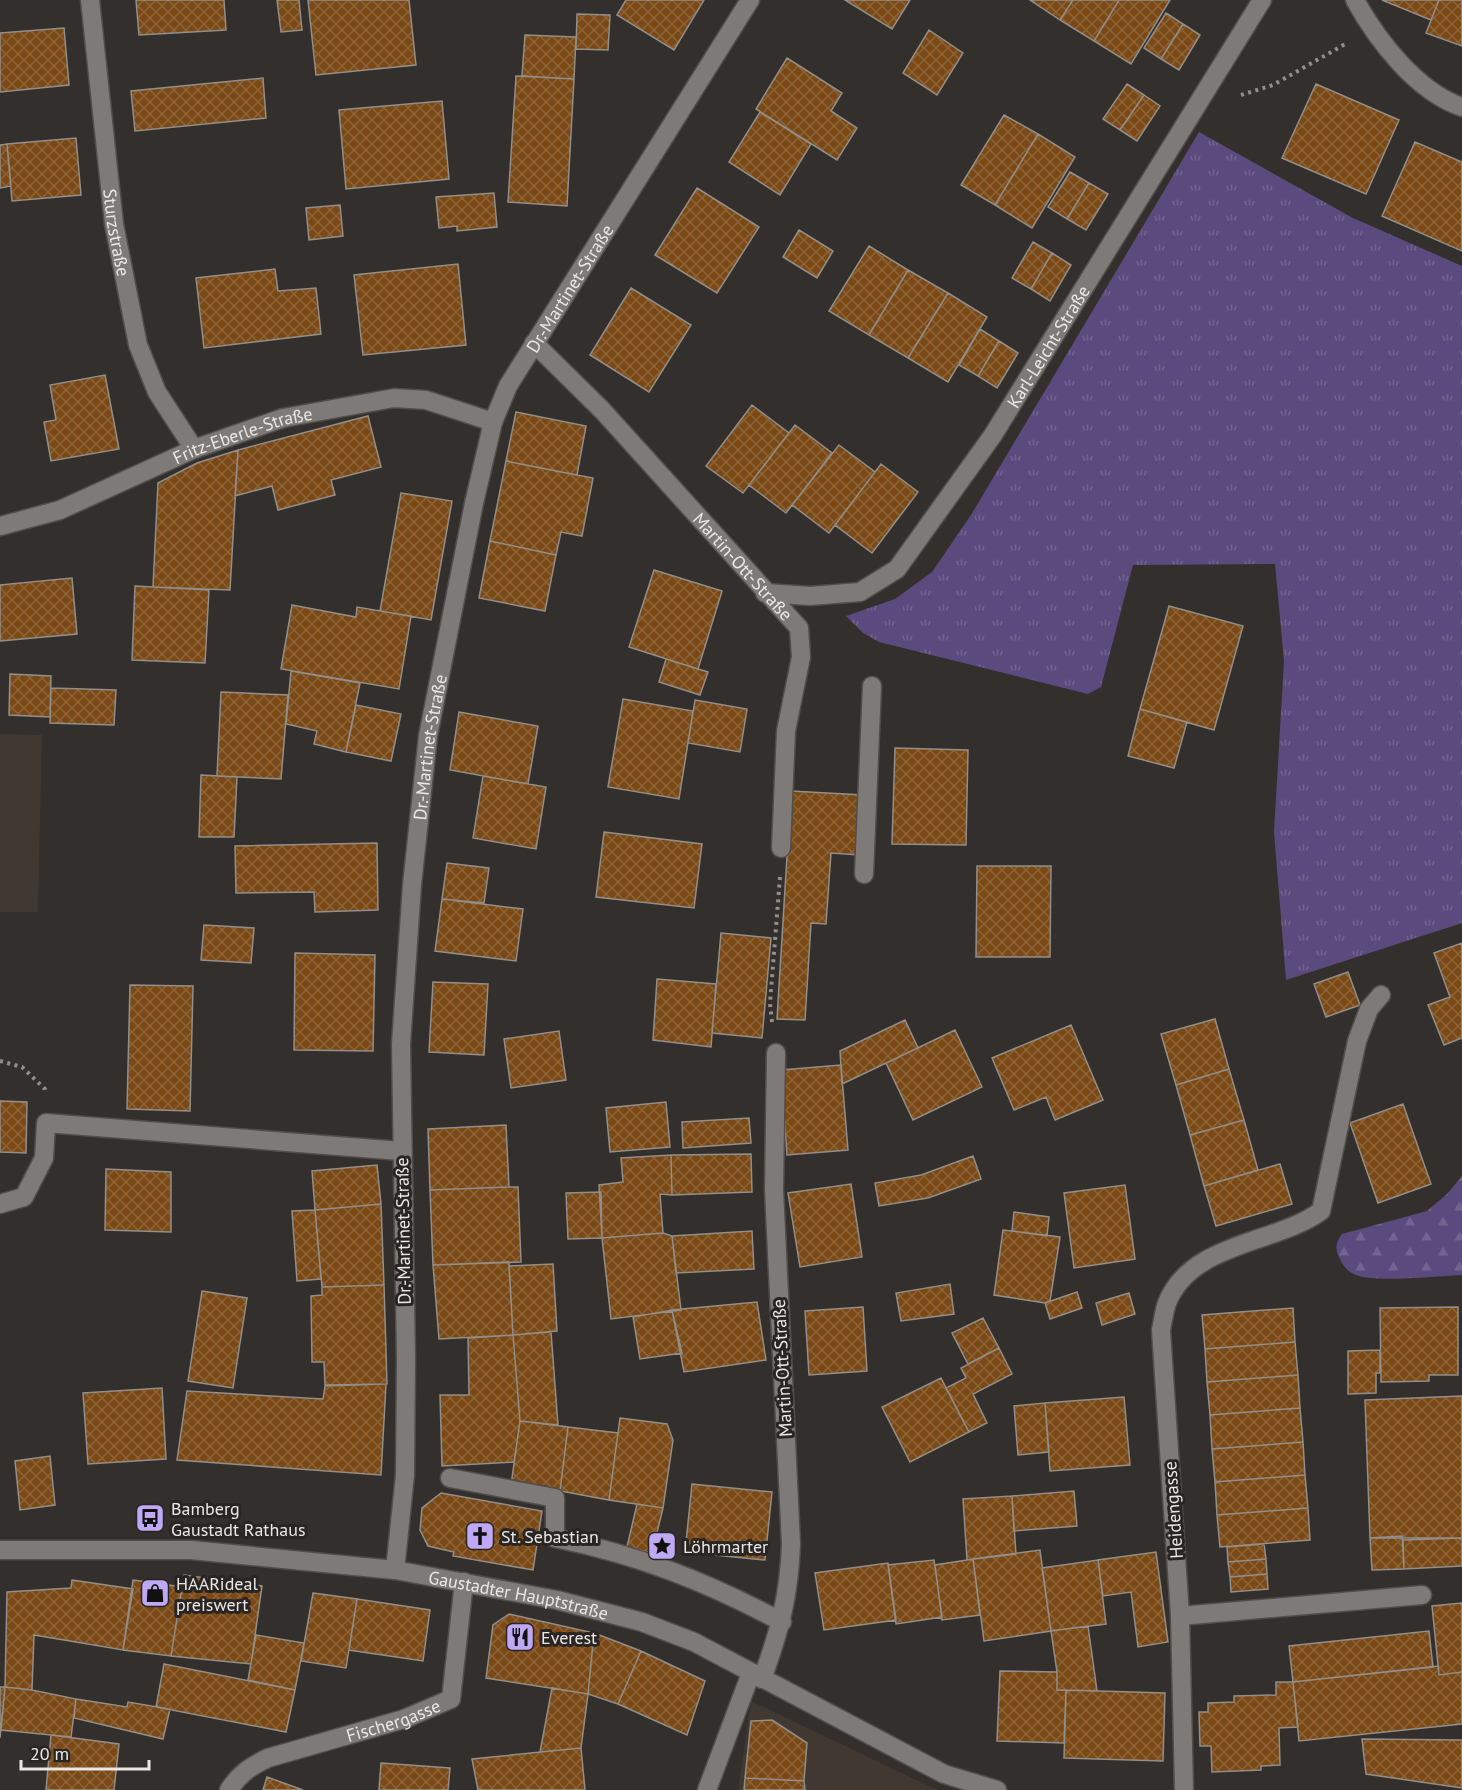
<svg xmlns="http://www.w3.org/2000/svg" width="1462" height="1790" font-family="'PT Sans',sans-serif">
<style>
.built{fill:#413831}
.grass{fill:url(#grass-tufts)}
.forest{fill:url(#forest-firs)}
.building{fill:url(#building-cross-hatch);stroke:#928e8a;stroke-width:1.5}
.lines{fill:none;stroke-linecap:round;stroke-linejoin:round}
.minor-casing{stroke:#504d4b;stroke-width:21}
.path{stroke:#938f8d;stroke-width:4;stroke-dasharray:3 4.5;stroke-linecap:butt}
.minor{stroke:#7e7a77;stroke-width:18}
.labels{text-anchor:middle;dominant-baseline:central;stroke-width:6;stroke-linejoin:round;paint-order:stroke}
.street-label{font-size:18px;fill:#eae7e6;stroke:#292523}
.poi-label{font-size:18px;fill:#eae7e6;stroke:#292523;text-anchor:start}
</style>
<defs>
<pattern id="grass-tufts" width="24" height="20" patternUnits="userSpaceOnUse" patternTransform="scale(1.5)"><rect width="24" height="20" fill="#5b4a7d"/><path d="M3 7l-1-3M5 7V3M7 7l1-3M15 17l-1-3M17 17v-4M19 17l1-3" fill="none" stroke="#73648f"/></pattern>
<pattern id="forest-firs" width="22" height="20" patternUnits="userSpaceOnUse" patternTransform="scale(1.5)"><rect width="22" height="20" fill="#5b4a7d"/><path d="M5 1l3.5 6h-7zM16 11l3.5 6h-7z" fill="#73648f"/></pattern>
<pattern id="building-cross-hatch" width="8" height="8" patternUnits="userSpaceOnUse" patternTransform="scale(1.5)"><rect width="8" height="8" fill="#7a4916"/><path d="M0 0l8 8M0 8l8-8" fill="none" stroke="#8d6338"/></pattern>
</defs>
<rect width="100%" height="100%" fill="#332f2c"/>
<!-- built -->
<path class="built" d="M0 734 42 735 38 912H0Z
M751 1701 933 1788 939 1790H738Z"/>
<!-- grass -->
<path class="grass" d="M1199 132 1353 218 1462 266V923L1286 980 1274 832 1284 661 1275 564 1133 565 1101 687 1088 694 879 642 863 633 846 616 895 599 932 572 971 515Z"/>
<!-- forest -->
<path class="forest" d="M1462 1176V1275C1437 1276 1376 1283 1356 1275 1348 1272 1343 1266 1340 1259 1335 1250 1335 1243 1342 1234L1427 1211 1447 1194Z"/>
<!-- building -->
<path class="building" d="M136 0H224L226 30 139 35Z
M277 0H299L302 30 281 32Z
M308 0H409L416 65 316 75Z
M626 0H704L674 50 617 15Z
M845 0H910L892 29Z
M1030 0H1073L1060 20Z
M1073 0H1119L1094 41 1060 20Z
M1119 0H1170L1131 64 1094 41Z
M1382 0H1439L1431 20Z
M1439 0H1462V46L1426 33Z
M1166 13 1183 24 1161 59 1144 48Z
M577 14 610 15 608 50 576 49Z
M1183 24 1200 35 1179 70 1161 59Z
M64 28 69 85 0 92V33Z
M929 30 963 53 937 95 903 73Z
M525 35 576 37 574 79 522 76Z
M787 58 842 93 831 111 857 128 837 160 756 109Z
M516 76 574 79 567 206 508 202Z
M263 78 266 118 135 131 131 91Z
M1127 84 1144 95 1120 130 1103 119Z
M1316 84 1399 120 1366 194 1282 158Z
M1144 95 1160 106 1137 141 1120 130Z
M442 101 449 179 346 189 339 110Z
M760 112 811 144 780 195 729 162Z
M1004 115 1038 134 995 205 961 185Z
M1038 134 1075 157 1032 228 995 205Z
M76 138 81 195 12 201 7 144Z
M1415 142 1462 162V251L1382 216Z
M7 144 11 186 0 188V145Z
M1070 172 1089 183 1067 219 1048 207Z
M1089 183 1108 194 1086 230 1067 219Z
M697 188 759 227 717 293 655 255Z
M494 193 497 227 457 231V226L439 228 436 197Z
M340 205 343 236 309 240 306 208Z
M799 230 833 251 817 278 783 257Z
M1033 242 1052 253 1031 289 1012 278Z
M869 246 908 270 869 335 829 311Z
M1052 253 1071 265 1050 301 1031 289Z
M458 264 466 345 363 355 354 275Z
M275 269 278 291 316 288 321 334 204 348 196 278Z
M908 270 948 293 908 358 869 335Z
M631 288 691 325 649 392 590 355Z
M948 293 987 317 948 382 908 358Z
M980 329 999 341 978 376 959 365Z
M999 341 1018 353 997 388 978 376Z
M105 375 119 449 51 461 44 422 56 420 50 385Z
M752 405 789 433 743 493 706 466Z
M516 412 586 426 577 475 506 461Z
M368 416 381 467 331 480 335 495 278 510 272 486 235 496 238 450Z
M795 425 832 453 786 513 749 485Z
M839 445 875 472 829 533 792 505Z
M238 450 230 590 153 587 158 483 197 463Z
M506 461 593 478 582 536 561 532 556 555 490 541Z
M881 464 918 492 872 553 835 525Z
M401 493 452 501 431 620 380 611Z
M490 541 556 555 545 611 479 598Z
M654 570 722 591 698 669 629 647Z
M72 578 77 634 0 641V585Z
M135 586 209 590 205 663 132 660Z
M292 605 356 617 357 607 411 616 399 689 281 669Z
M1169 606 1243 626 1214 730 1140 709Z
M666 659 708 672 700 695 659 682Z
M291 671 360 683 346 752 314 744 317 731 286 724Z
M10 674 51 676 50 717 9 715Z
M51 688 116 690 114 725 50 723Z
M221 692 288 695 281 779 217 776Z
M623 699 693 711 679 799 608 787Z
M695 700 747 709 740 752 688 743Z
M356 705 401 714 391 761 346 752Z
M1140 709 1187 722 1174 768 1128 756Z
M459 712 538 726 528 784 450 770Z
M895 748 968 750 966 845 892 844Z
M201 775 237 777 234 837H199Z
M483 776 546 787 536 849 473 838Z
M791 791 863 795 859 855 831 853 826 924 811 923 805 1020 777 1019Z
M604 832 702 844 694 908 596 897Z
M377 843 378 910 315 912 314 892 236 893 235 846Z
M447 863 489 868 484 903 442 899Z
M977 866H1051L1050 957H976Z
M442 899 523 909 516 961 435 951Z
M204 925 254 928 251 963 201 960Z
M721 933 771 938 762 1038 712 1033Z
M1462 943V1038L1444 1045 1428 1005 1450 997 1434 953Z
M295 953 375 955 373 1051 294 1050Z
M1348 972 1360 1005 1326 1017 1314 984Z
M657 979 716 984 711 1047 653 1040Z
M433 982 488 984 484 1055 429 1052Z
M130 985 193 986 190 1111 127 1109Z
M1215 1019 1229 1069 1176 1085 1161 1034Z
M905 1020 918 1048 842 1084 840 1051Z
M1071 1025 1103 1100 1055 1120 1046 1097 1014 1110 992 1058Z
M955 1030 982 1087 913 1120 886 1063Z
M559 1031 566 1080 511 1088 504 1039Z
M841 1065 848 1150 787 1155 781 1070Z
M1229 1069 1244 1120 1190 1135 1176 1085Z
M0 1101 27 1102 26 1153 0 1152Z
M666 1102 670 1147 610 1152 606 1108Z
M1403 1104 1431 1184 1378 1203 1350 1123Z
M749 1118 751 1143 683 1148 682 1122Z
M1244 1120 1258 1170 1204 1186 1190 1135Z
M506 1125 509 1187 430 1190 428 1129Z
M751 1154 752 1192 672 1195 671 1155Z
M671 1155 672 1195 660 1194 663 1233 602 1238 599 1185 623 1182 621 1158Z
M973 1156 981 1179 928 1198 879 1206 875 1183 921 1175Z
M1280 1164 1292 1204 1216 1226 1204 1186Z
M377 1165 381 1204 315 1210 312 1171Z
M106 1169 171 1172V1232L105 1230Z
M851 1184 862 1257 800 1267 788 1193Z
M1125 1185 1135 1259 1074 1268 1064 1193Z
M509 1187H518L521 1262 433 1265 430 1190Z
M601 1192 602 1238 568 1239 566 1193Z
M381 1204 384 1285 322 1287 315 1210Z
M315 1210 321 1279 297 1281 292 1211Z
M1014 1212 1049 1217 1047 1236 1012 1231Z
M1003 1230 1060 1237 1050 1301 1045 1303 994 1295Z
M752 1231 754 1269 676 1273 672 1236Z
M663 1233 672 1236 681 1310 611 1319 602 1238Z
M509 1262 513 1335 439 1339 433 1265Z
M553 1264 557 1331 513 1335 509 1266Z
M950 1284 954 1314 901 1321 896 1293Z
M384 1285 387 1384 325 1385 324 1362H312L311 1296 322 1295V1287Z
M202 1291 247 1298 233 1388 188 1381Z
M1077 1292 1082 1308 1050 1319 1045 1303Z
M1129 1293 1135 1314 1102 1325 1096 1303Z
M757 1302 766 1360 684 1372 672 1310Z
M863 1307 867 1371 809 1375 805 1311Z
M1458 1307V1375H1429V1381L1381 1382 1380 1308Z
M1293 1308 1295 1342 1205 1349 1202 1315Z
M672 1310 682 1353 640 1359 633 1317Z
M983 1318 999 1348 968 1364 952 1333Z
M551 1332 558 1425 520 1421 513 1335Z
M513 1335 520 1421 514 1462 442 1466 440 1395H469L468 1338Z
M1295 1342 1298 1375 1207 1382 1205 1349Z
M999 1348 1012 1374 973 1394 987 1423 969 1432 946 1388 966 1378 961 1368Z
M1380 1350V1373H1376V1393L1348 1394V1351Z
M1298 1375 1300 1408 1210 1415 1207 1382Z
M941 1378 969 1432 910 1462 882 1407Z
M386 1384 381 1475 177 1460 187 1391 323 1399 325 1386Z
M162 1388 166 1459 88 1464 83 1393Z
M1462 1396V1538H1370L1365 1400Z
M1124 1397 1130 1465 1050 1471 1045 1403Z
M1045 1403 1049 1452 1018 1455 1014 1406Z
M1300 1408 1303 1442 1212 1449 1210 1415Z
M620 1418 667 1424 673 1440 663 1508 609 1500Z
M520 1421 568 1427 560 1491 511 1485Z
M568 1427 618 1433 609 1500 560 1491Z
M1303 1442 1305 1475 1215 1482 1212 1449Z
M50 1456 55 1505 20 1510 15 1461Z
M1305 1475 1308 1508 1217 1515 1215 1482Z
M692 1484 772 1492 765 1560 685 1552Z
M1074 1491 1077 1526 1014 1531 1012 1496Z
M441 1493 542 1511 533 1570 453 1556 454 1552 428 1546 420 1530 422 1508Z
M1012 1496 1016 1554 967 1560 963 1499Z
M637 1504 663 1508 652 1553 627 1547Z
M1308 1508 1310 1540 1220 1547 1217 1515Z
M1402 1536 1404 1569 1372 1570 1370 1538Z
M1462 1538V1566L1404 1569 1403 1540Z
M1264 1544 1266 1559 1228 1562 1227 1547Z
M1040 1550 1051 1631 984 1641 973 1559Z
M1156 1552 1168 1642 1138 1647 1131 1592 1103 1596 1098 1560Z
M973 1559 980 1615 942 1620 935 1565Z
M1266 1559 1267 1574 1230 1577 1228 1562Z
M934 1560 942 1617 896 1624 888 1565Z
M1098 1560 1106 1624 1051 1631 1042 1568Z
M888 1563 896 1620 824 1630 815 1573Z
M1267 1574 1268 1589 1231 1592 1230 1577Z
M184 1575 262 1586 251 1664 171 1656Z
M72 1580 133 1589 123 1650 34 1635 32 1690 5 1687 7 1592 71 1588Z
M133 1580 182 1587 171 1656 123 1650Z
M313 1593 357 1599 346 1668 301 1661Z
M357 1599 430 1610 423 1661 349 1650Z
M1462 1603V1672L1439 1675 1432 1606Z
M509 1614 594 1633 588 1694 486 1678 493 1625Z
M1088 1626 1097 1691 1057 1690V1672L1051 1631Z
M1429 1631 1433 1667 1293 1682 1289 1646Z
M594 1633 641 1651 618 1704 588 1694Z
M256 1635 304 1643 295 1690 248 1680Z
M641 1651 705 1681 687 1735 618 1704Z
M164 1664 295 1690 286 1732 156 1707Z
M1438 1666 1439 1675 1462 1672V1724L1299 1741 1293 1682Z
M1000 1671 1057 1672V1690H1066L1064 1743 997 1741Z
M1276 1682H1293L1298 1727 1279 1728 1280 1765 1261 1766V1770L1212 1772 1211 1746H1200L1199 1712H1208V1703L1234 1702V1696L1276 1695Z
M0 1687H5L0 1738Z
M5 1687 32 1690 76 1699 71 1737 1 1730Z
M552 1688 588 1694 581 1748 540 1752Z
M1066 1690 1165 1693 1163 1761 1064 1758Z
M76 1699 127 1707 128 1702 170 1709 163 1739 74 1718Z
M772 1720 807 1743 804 1781 745 1778 751 1721Z
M51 1735 119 1744 114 1790H46Z
M1362 1739 1462 1740V1788L1366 1774Z
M581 1748 585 1790H478L472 1759Z
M381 1763 450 1768 448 1790H379Z
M267 1777 303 1790H263Z
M745 1778 804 1781 805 1790H744Z"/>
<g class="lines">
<!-- minor casing -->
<g class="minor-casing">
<g id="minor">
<path id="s1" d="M90 0 114 224 138 345 157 392 194 449"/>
<path d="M1355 0C1377 40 1417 92 1462 107"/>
<path id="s2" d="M534 343 602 410 799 628 801 657 786 731 781 848"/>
<path id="s3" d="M0 526 60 510 194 449 283 418 394 398 426 400 493 422"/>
<path id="s4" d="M765 593 810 596 860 592 897 569 993 435 1262 0"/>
<path d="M864 874 872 686"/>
<path d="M0 1204 24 1197 44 1158 46 1123 401 1151"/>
<path d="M450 1478 555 1498V1538C639 1555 707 1582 782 1622"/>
<path id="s5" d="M0 1550H191L395 1570 557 1600 642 1622 694 1642 944 1774 997 1790"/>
<path id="s6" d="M395 1570 405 1475 406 1359 401 1044 412 885 428 736 474 503 493 422 508 386 750 0"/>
<path d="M1180 1616 1422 1595"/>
<path d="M762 1679C780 1630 789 1596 791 1544L774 1190 776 1053"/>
<path id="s7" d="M229 1790C239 1774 251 1766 268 1758L404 1719 451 1699 464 1582"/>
<path d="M707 1790 751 1673"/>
<path d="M1184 1790 1180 1616 1161 1330C1163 1321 1164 1311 1167 1303 1191 1242 1276 1244 1321 1211L1357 1041 1369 1009 1381 995"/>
</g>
</g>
<!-- path -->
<path class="path" d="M1241 95 1273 85 1347 43
M772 1022 770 1003 780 877
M0 1061 22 1067 45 1089V1092"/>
<!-- minor -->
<use href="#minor" class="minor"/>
</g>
<!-- icons -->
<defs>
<g id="bus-square" transform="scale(1.5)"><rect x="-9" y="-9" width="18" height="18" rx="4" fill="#bfa8f4" stroke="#292523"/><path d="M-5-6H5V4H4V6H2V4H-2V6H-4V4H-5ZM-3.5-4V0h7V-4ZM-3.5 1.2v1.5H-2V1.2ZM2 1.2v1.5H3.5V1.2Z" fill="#111"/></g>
<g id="church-square" transform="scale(1.5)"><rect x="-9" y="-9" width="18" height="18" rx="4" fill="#bfa8f4" stroke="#292523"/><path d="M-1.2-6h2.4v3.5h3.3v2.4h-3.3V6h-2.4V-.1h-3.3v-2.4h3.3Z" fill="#111"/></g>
<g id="sight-square" transform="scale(1.5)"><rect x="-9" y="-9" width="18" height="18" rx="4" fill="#bfa8f4" stroke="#292523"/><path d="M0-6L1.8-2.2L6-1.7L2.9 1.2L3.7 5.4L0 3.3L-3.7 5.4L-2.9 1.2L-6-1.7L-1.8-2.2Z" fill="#111"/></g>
<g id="shop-square" transform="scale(1.5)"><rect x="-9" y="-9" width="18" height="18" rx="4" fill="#bfa8f4" stroke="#292523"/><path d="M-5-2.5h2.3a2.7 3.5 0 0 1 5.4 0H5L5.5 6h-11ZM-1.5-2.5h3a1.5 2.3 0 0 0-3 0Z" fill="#111"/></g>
<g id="restaurant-square" transform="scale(1.5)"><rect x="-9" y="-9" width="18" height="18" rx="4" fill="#bfa8f4" stroke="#292523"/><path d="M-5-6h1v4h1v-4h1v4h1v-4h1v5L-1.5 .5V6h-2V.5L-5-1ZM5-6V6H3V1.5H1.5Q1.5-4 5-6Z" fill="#111"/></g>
</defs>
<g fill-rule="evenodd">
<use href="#bus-square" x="150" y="1518"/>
<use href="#church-square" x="480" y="1536"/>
<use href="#sight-square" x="662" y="1546"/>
<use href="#shop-square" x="155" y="1593"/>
<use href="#restaurant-square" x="520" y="1637"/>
</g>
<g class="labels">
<!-- street labels -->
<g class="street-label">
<text stroke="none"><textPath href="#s1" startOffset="234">Sturzstraße</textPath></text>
<text stroke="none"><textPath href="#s6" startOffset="1311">Dr.-Martinet-Straße</textPath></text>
<text stroke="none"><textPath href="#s4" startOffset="408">Karl-Leicht-Straße</textPath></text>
<text stroke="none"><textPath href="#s3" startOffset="260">Fritz-Eberle-Straße</textPath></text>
<text stroke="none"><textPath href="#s2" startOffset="306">Martin-Ott-Straße</textPath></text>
<text stroke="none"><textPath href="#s6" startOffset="825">Dr.-Martinet-Straße</textPath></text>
<text transform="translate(403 1231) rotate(-91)">Dr.-Martinet-Straße</text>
<text transform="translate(782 1368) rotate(-93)">Martin-Ott-Straße</text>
<text transform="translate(1173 1510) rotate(-94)">Heidengasse</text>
<text stroke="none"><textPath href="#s5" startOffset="522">Gaustadter Hauptstraße</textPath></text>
<text stroke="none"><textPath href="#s7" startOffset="182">Fischergasse</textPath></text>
</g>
<!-- poi labels -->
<g class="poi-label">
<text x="171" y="1508">Bamberg<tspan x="171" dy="21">Gaustadt Rathaus</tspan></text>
<text x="501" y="1536">St. Sebastian</text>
<text x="683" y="1546">Löhrmarter</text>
<text x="176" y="1583">HAARideal<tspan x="176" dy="21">preiswert</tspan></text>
<text x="541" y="1637">Everest</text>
</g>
</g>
<!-- scale -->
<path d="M21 1760v9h128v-9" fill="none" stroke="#eae7e6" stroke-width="3"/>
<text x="30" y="1760" font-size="18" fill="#eae7e6" stroke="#292523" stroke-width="4.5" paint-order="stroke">20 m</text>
</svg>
